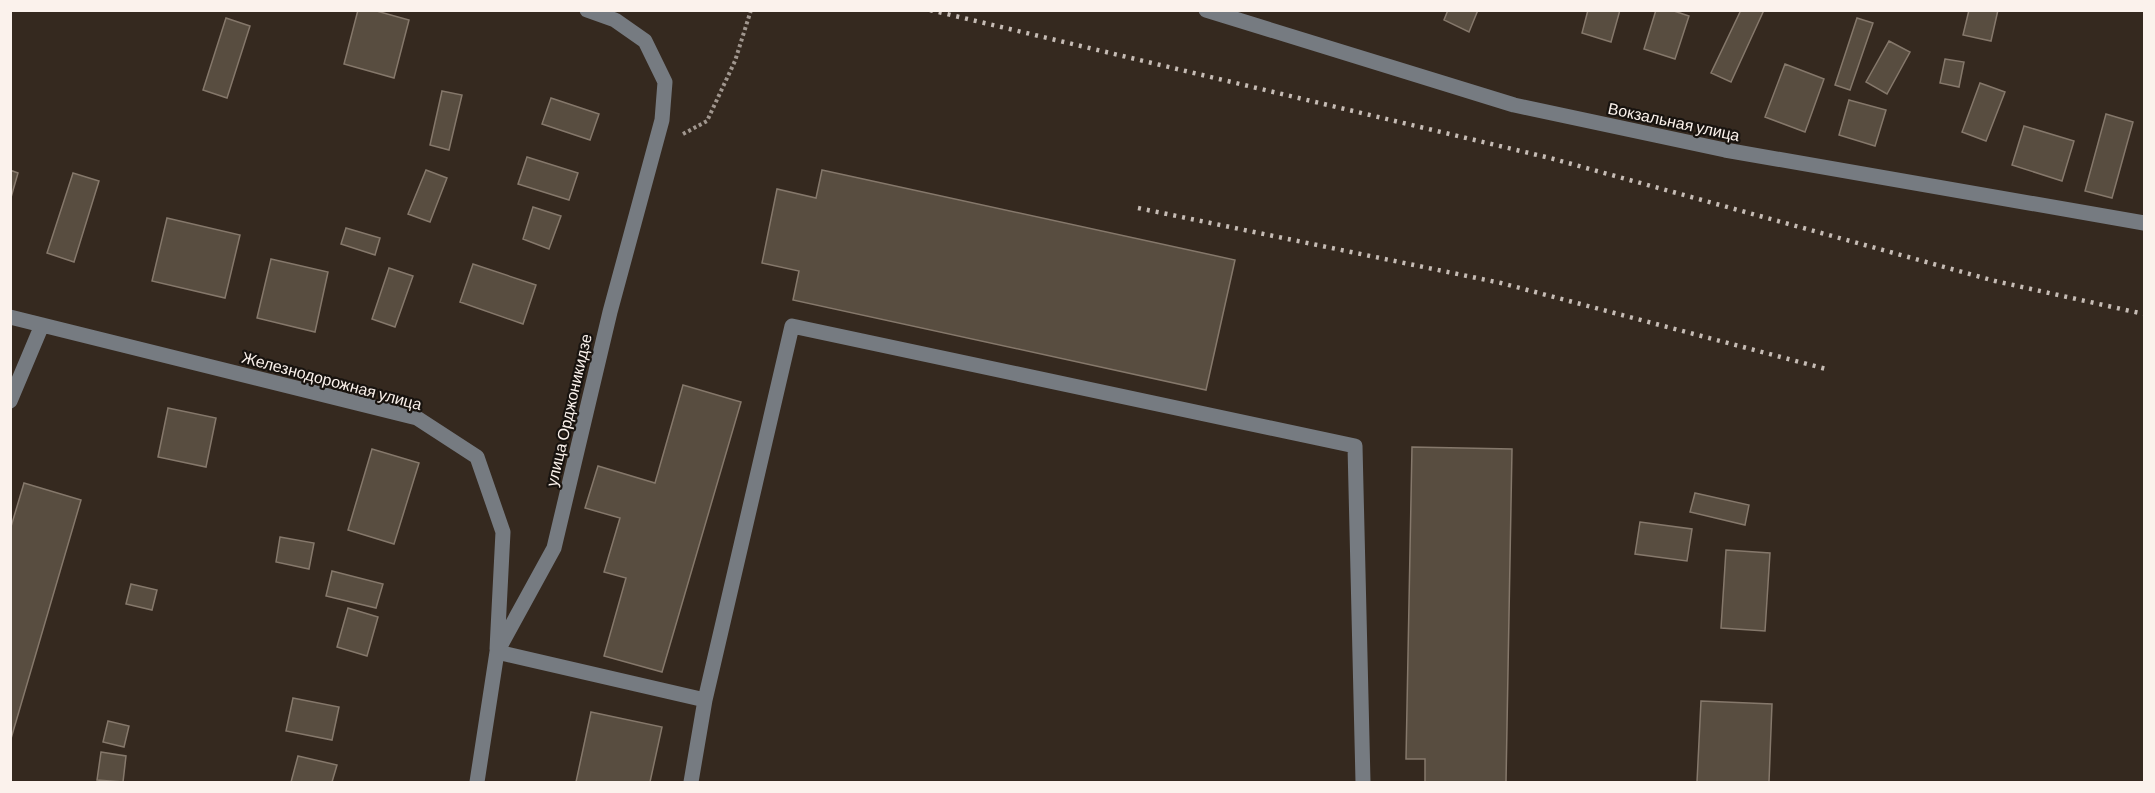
<svg xmlns="http://www.w3.org/2000/svg" width="2155" height="793" font-family="Barlow,sans-serif">
<style>
.building{fill:#584d40;stroke:#85786b;stroke-width:1.5}
.lines{fill:none;stroke-linecap:round;stroke-linejoin:round}
.path{stroke:#a1978f;stroke-width:4;stroke-dasharray:3 3;stroke-linecap:butt}
.minor{stroke:#767b81;stroke-width:15}
.rail{stroke:#c6bcb5;stroke-width:4.5;stroke-dasharray:3 6;stroke-linecap:butt}
.labels{text-anchor:middle;dominant-baseline:central;stroke-width:4.5;stroke-linejoin:round;paint-order:stroke}
.street-label{font-size:16px;fill:#fbf2ec;stroke:#18130f}
</style>
<rect width="100%" height="100%" fill="#35291f"/>
<!-- building -->
<path class="building" d="M358 10H373L409 20 394 78 344 64Z
M1448 10H1478L1469 32 1444 20Z
M1588 10H1620L1611 42 1582 33Z
M1656 10H1671L1689 16 1675 59 1644 49Z
M1741 10H1764L1731 82 1711 73Z
M1969 10H1998L1991 41 1963 35Z
M226 18 250 26 227 98 203 90Z
M1857 18 1873 23 1850 90 1835 85Z
M1889 41 1910 52 1887 94 1866 82Z
M1945 59 1964 62 1959 87 1940 83Z
M1785 64 1824 79 1805 132 1765 117Z
M1980 83 2005 92 1986 141 1962 132Z
M442 91 462 95 449 150 430 145Z
M551 98 599 114 590 140 542 124Z
M1849 100 1886 110 1875 146 1839 135Z
M2106 114 2133 122 2112 198 2085 191Z
M2024 126 2074 141 2062 181 2012 165Z
M527 157 578 173 569 200 518 184Z
M10 170 18 173 10 201Z
M426 170 447 178 430 222 408 214Z
M822 170 1235 260 1206 390 793 300 799 271 762 263 777 189 816 198Z
M73 173 99 181 74 262 47 253Z
M533 207 561 216 549 249 523 239Z
M167 218 240 235 225 298 152 281Z
M346 228 380 238 375 255 341 244Z
M271 259 328 272 315 332 257 318Z
M473 264 536 285 523 324 460 302Z
M389 268 413 276 395 327 372 319Z
M683 385 741 402 662 672 604 656 626 578 604 572 620 518 585 508 598 466 655 483Z
M168 408 216 418 206 467 158 457Z
M1412 447 1512 449 1506 782H1425V759H1406Z
M372 449 419 463 394 544 348 530Z
M24 483 81 500 10 742V530Z
M1695 493 1749 505 1745 525 1690 512Z
M1640 522 1692 529 1687 561 1635 554Z
M280 537 314 543 309 569 276 562Z
M1726 550 1770 553 1765 631 1721 628Z
M332 571 383 584 376 608 326 596Z
M131 584 157 590 152 610 126 604Z
M348 608 378 617 367 656 337 647Z
M293 698 339 707 332 740 286 731Z
M1701 701 1772 704 1769 782H1697Z
M591 712 662 727 650 782H576Z
M108 721 129 726 124 747 103 742Z
M101 752 126 756 123 782 97 780Z
M298 756 337 765 332 782H291Z"/>
<g class="lines">
<!-- path -->
<path class="path" d="M683 134 707 121 735 61 751 10"/>
<!-- minor -->
<path class="minor" d="M1206 10 1514 105 1725 150 2144 223
M10 317 417 418 477 457 503 532 497 649
M10 401 42 325
M497 652 705 700
M477 782 497 652 554 548 610 312 662 120 665 82 645 41 615 20 587 10
M691 782 705 700 792 326 1355 446 1363 782"/>
<!-- rail -->
<path class="rail" d="M930 10 1550 158 1995 281 2144 314
M1138 208 1501 283 1830 370"/>
</g>
<g class="labels">
<!-- street labels -->
<g class="street-label">
<text transform="translate(1674 121) rotate(12)">Вокзальная улица</text>
<text transform="translate(332 380) rotate(15)">Железнодорожная улица</text>
<text transform="translate(568 410) rotate(-77)">улица Орджоникидзе</text>
</g>
</g>
<!-- border -->
<rect width="2155" height="793" fill="none" stroke="#fbf2ec" stroke-width="24"/>
</svg>
